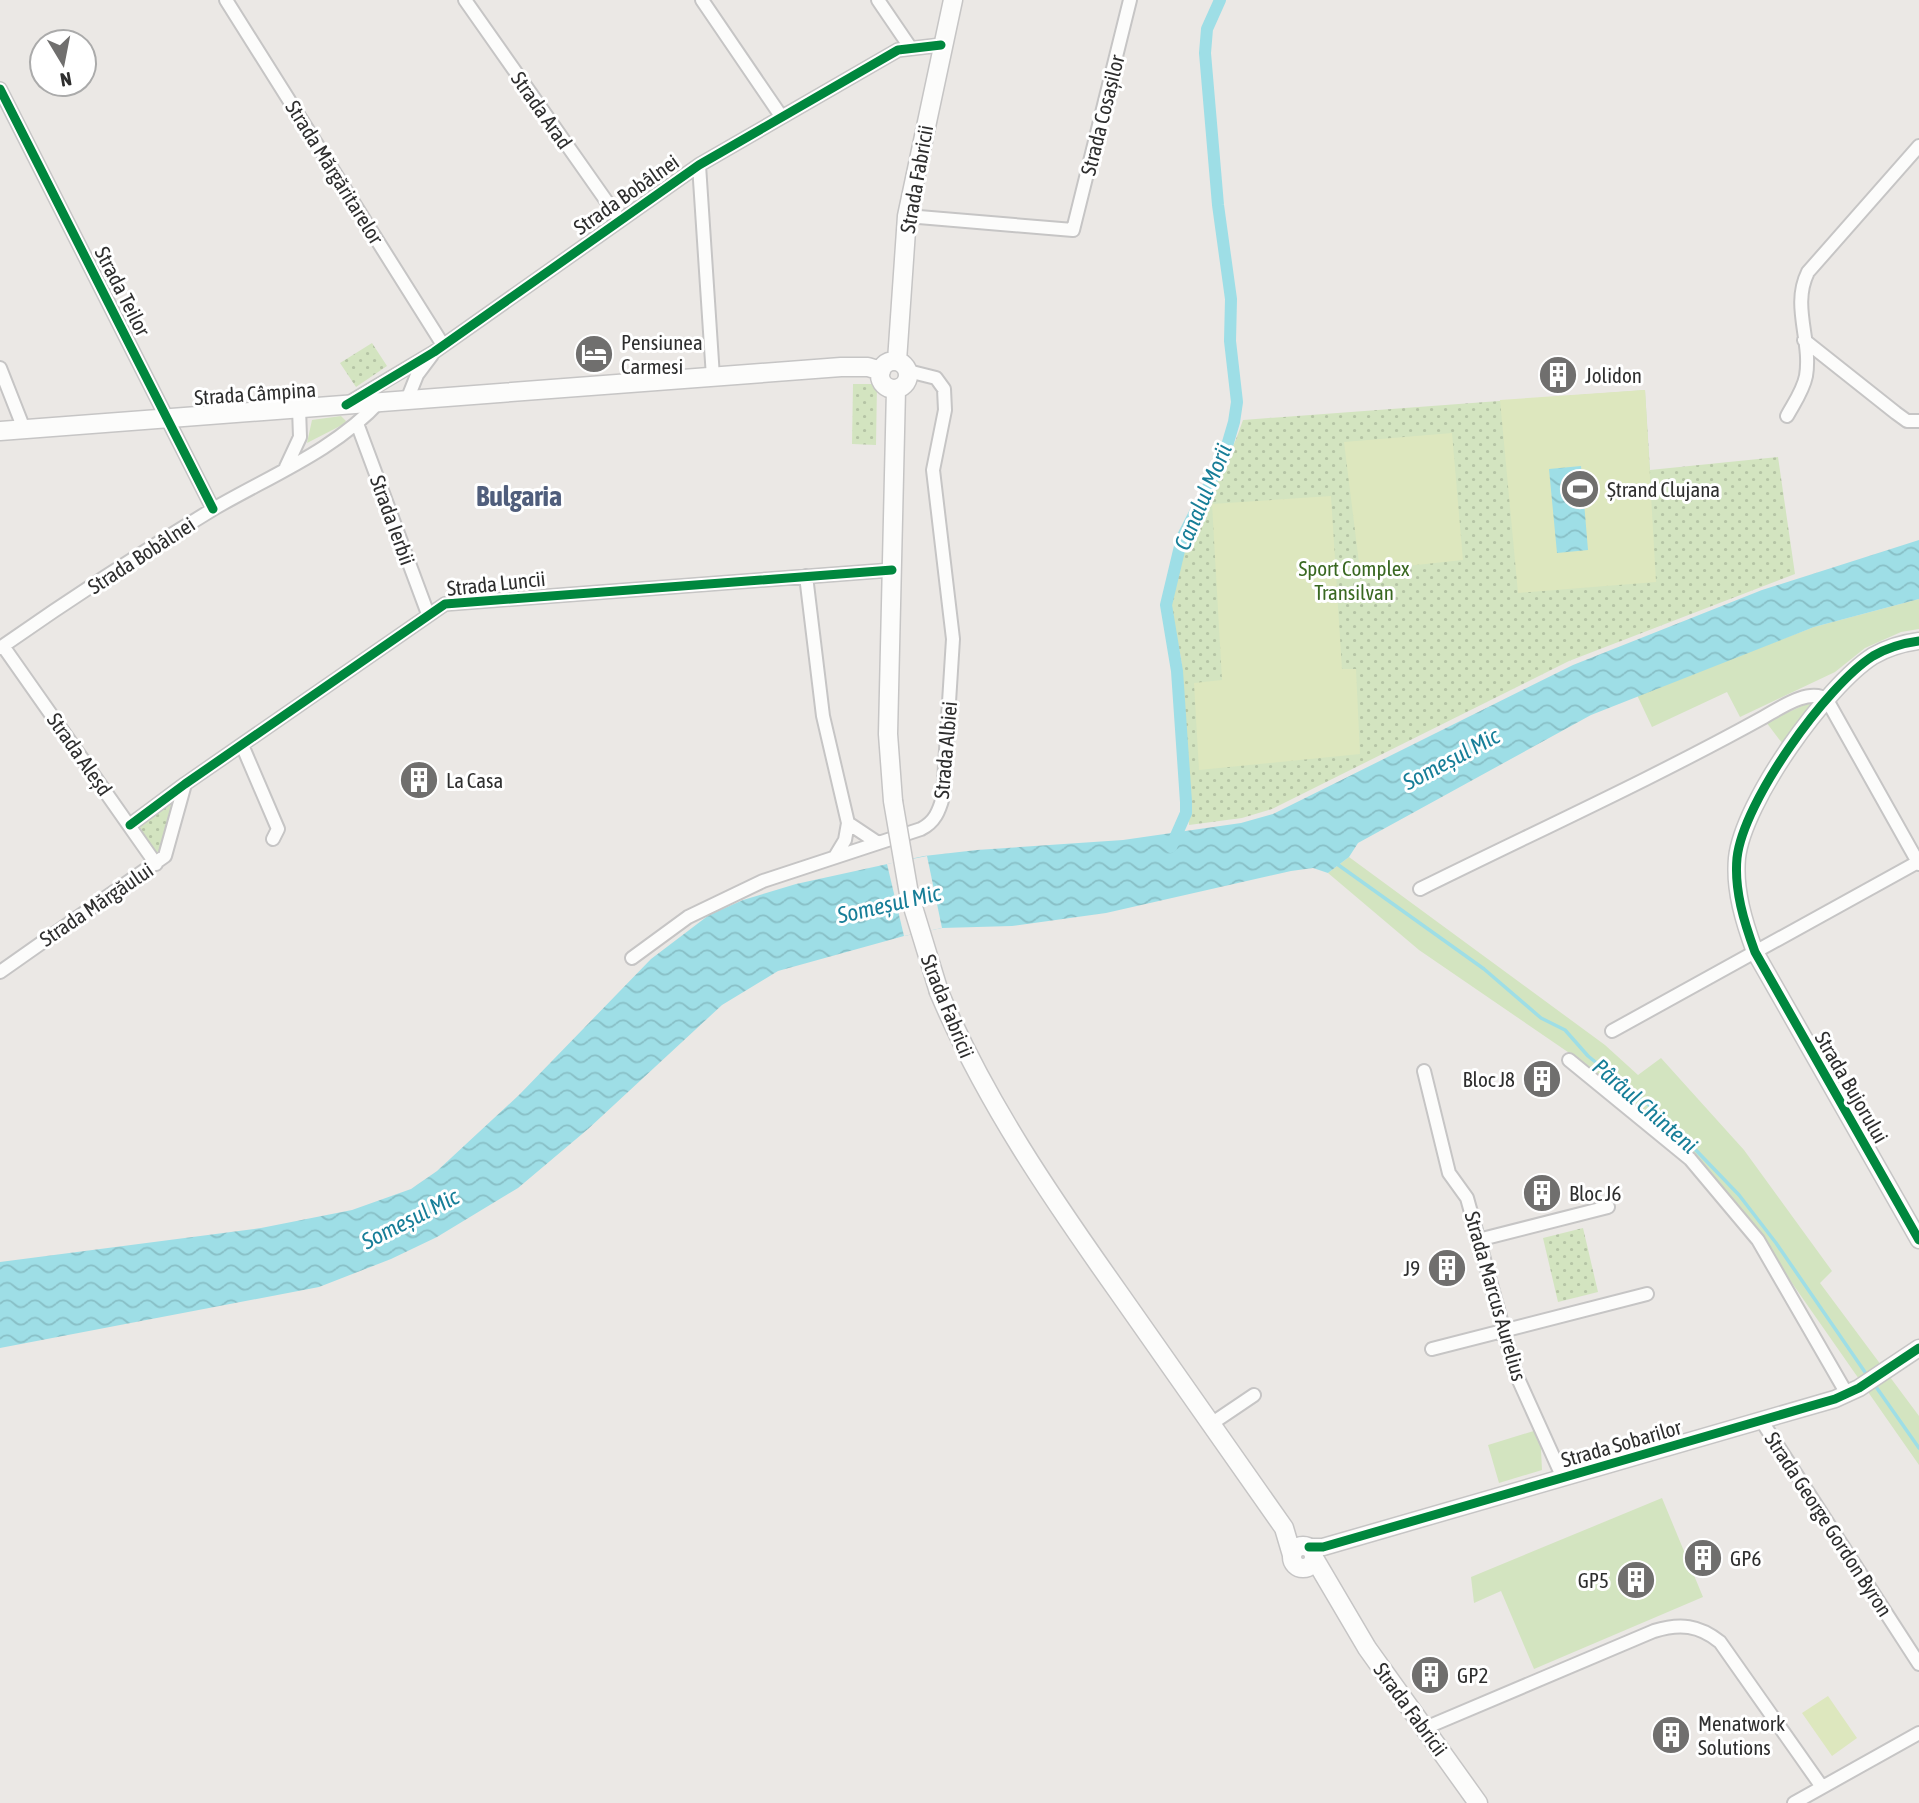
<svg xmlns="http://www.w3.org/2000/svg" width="1919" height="1803" font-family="'Asap Condensed',sans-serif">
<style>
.grass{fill:#d3e4c0}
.park{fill:url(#park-dots)}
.pitch{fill:#dde7be}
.water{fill:url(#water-waves)}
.pier{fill:#ebe8e5}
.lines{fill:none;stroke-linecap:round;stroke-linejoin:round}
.stream{stroke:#9edee6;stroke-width:3.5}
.canal{stroke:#9edee6;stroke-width:12}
.minor-casing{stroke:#c6c5c5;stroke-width:16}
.tertiary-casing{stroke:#c6c5c5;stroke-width:19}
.secondary-casing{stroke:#c6c5c5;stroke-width:21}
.minor{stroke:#fcfcfb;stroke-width:12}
.tertiary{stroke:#fcfcfb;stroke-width:16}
.secondary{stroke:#fcfcfb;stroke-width:18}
.secondary-bridge-casing{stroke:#c6c5c5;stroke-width:21;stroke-linecap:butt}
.secondary-bridge{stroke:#fcfcfb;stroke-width:18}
.cycleway-casing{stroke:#fff;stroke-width:13}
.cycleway{stroke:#00873e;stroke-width:9}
.labels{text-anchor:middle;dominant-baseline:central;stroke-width:6;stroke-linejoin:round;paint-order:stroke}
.street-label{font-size:21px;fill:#2e2e2e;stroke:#fff}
.poi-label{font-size:21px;fill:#2e2e2e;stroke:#fff;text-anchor:start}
.park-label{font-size:21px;fill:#396821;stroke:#fff}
.water-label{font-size:23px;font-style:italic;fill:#177e98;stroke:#fff}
.district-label{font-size:28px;font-weight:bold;fill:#505e7c;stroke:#fff}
</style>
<defs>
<pattern id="park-dots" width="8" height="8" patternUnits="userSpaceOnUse" patternTransform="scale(1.75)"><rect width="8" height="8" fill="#d3e4c0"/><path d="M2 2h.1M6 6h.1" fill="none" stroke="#b5c4a5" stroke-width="1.8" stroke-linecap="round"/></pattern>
<pattern id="water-waves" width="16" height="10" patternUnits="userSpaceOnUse" patternTransform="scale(1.75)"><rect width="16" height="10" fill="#9edee6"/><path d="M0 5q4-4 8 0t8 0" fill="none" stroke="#88bfc6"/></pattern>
</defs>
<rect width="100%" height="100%" fill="#ebe8e5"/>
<!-- grass -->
<path class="grass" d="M341 416 346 421 344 424 307 443 312 420Z
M1919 599V629L1901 632 1865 648 1835 672 1740 717 1727 692 1652 727 1637 695 1814 627Z
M1811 702 1814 705 1782 743 1766 722Z
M1349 857 1605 1045 1638 1075 1661 1058 1744 1150 1832 1271 1820 1283 1919 1416V1465L1734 1200 1689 1150 1581 1061 1419 950 1328 873Z
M1540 1429 1542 1470 1499 1483 1488 1445Z
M1662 1498 1703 1597 1534 1669 1501 1591 1474 1603 1471 1577Z"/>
<!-- park -->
<path class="park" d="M372 343 387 366 356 387 340 363Z
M853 384H877L876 445 852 444Z
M1645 390 1650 470 1778 457 1795 574 1569 661 1272 809 1242 818 1189 825C1189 772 1186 718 1182 666 1180 644 1169 618 1172 597 1183 532 1223 481 1243 420Z
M180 793 159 856 135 826Z
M1583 1228 1598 1292 1558 1302 1543 1238Z"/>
<!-- pitch -->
<path class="pitch" d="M1645 390 1656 582 1518 593 1500 400Z
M1452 433 1463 560 1360 571 1344 442Z
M1331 496 1342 669H1356L1360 754 1199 770 1194 683 1222 680 1212 504Z
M1828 1696 1857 1738 1832 1756 1802 1713Z"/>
<!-- water -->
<path class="water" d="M1581 466 1588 550 1557 553 1549 469Z
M1919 540V599L1814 627 1591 715 1358 843 1349 857 1328 873 1313 868 1291 871 1106 913 1012 926 942 928 904 936 778 971 722 1005 588 1129 518 1188 437 1237 391 1259 319 1287 0 1348V1262L261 1228 352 1210 411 1189 437 1171 519 1095 651 959 709 915 743 900 796 884 924 856 977 850 1123 840 1241 823 1273 814 1573 665 1762 590Z"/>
<!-- pier -->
<path class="pier" d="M927 856 942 928 904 936 887 864Z"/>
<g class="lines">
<!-- stream -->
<path class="stream" d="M1337 864 1484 969 1541 1018 1565 1030 1588 1056 1666 1119 1739 1195 1776 1243 1867 1375
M1874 1384 1919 1448"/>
<!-- canal -->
<path class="canal" d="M1171 847 1186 813V802L1177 671 1166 605 1182 538 1224 456 1234 422 1237 402 1230 341 1231 299 1218 205 1205 53 1207 29 1220 0"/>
<!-- minor casing -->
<g class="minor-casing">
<path id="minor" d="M226 0 443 345
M465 0 619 219
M702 0 781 116
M878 0 910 47
M0 89 213 509
M699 165 713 377
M907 216 1073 230 1130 0
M1804 340 1896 413 1907 421H1919
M0 368 24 429
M407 400 417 375 432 355
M350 402 434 352 699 165 898 50 941 45
M1787 416C1794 403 1803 391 1806 376 1812 340 1791 306 1808 272L1919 146
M358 426 428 614
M286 467 300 437 299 408
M806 576 823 716 848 823 845 840 836 855
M3 646 156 864
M0 648C70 599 142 552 215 508 272 475 335 450 380 401
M242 745 278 829 273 839
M848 823 878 843
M130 825 185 784 445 604 892 570
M1420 889C1535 832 1652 779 1764 717 1780 708 1810 687 1827 700L1919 864
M632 958 688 917 763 881 921 829C935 822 939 811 943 797L953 639 933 470 945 410 944 389 936 378 908 371
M0 972 165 856 185 784
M1612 1031 1918 862
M1569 1060 1690 1159 1758 1240 1847 1394
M1424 1071 1449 1173 1467 1198 1516 1374 1563 1478
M1478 1240 1608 1207
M1432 1349 1647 1294
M1761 1420 1919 1664
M1211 1424 1254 1395
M1425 1728 1654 1631C1680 1623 1699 1625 1720 1642L1822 1787
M1794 1803 1919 1733"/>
</g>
<!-- tertiary casing -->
<g class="tertiary-casing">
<path id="tertiary" d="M1919 641C1904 643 1887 648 1873 656 1826 686 1743 802 1737 858 1734 890 1744 922 1755 952L1919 1240
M1309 1547H1323L1835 1399 1859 1388 1919 1348"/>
</g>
<!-- secondary casing -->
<g class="secondary-casing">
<path id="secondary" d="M897 361 907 216 953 0
M880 375a14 14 0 1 1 28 0a14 14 0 1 1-28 0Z
M0 431 841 367H868L881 371
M893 801 888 734 896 389
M939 992C985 1101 1051 1197 1119 1293 1174 1371 1229 1450 1284 1528L1292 1555
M1292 1557a11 11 0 1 1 22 0a11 11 0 1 1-22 0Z
M1314 1558 1367 1648 1478 1803"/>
</g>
<!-- minor -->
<use href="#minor" class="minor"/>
<!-- tertiary -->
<use href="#tertiary" class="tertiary"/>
<!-- secondary -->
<use href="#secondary" class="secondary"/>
<!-- secondary-bridge casing -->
<g class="secondary-bridge-casing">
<path id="secondary-bridge" d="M893 801 909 894 939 992"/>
</g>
<!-- secondary-bridge -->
<use href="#secondary-bridge" class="secondary-bridge"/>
<!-- cycleway casing -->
<g class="cycleway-casing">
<path id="cycleway" d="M0 89 213 509
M346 405 434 352 699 165 898 50 941 45
M1919 641C1904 643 1887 648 1873 656 1826 686 1743 802 1737 858 1734 890 1744 922 1755 952L1919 1240
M130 825 185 784 445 604 892 570
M1309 1547H1323L1835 1399 1859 1388 1919 1348"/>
</g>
<!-- cycleway -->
<use href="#cycleway" class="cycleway"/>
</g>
<!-- icons -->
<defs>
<g id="hotel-disc" transform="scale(2.0125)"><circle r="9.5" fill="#706f6e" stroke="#fff"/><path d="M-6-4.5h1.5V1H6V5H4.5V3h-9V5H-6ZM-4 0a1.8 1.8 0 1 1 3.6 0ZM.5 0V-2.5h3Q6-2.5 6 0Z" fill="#fff"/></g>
<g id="building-disc" transform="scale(2.0125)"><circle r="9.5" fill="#706f6e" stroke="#fff"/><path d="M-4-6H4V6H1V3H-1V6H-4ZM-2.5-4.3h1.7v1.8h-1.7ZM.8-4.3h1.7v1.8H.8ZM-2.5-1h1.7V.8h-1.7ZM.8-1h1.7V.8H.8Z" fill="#fff"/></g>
<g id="stadium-disc" transform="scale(2.0125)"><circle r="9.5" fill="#706f6e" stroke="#fff"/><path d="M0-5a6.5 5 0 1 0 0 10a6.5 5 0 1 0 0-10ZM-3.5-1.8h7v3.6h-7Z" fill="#fff"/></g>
</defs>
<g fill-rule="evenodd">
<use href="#hotel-disc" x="594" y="354"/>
<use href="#building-disc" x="1558" y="375"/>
<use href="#stadium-disc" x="1580" y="489"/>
<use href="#building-disc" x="419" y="780"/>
<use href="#building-disc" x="1542" y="1079"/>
<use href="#building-disc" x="1542" y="1193"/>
<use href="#building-disc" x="1447" y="1268"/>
<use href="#building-disc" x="1703" y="1558"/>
<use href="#building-disc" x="1636" y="1580"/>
<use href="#building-disc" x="1430" y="1675"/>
<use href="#building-disc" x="1671" y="1735"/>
</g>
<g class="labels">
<!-- street labels -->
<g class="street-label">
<text transform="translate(542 110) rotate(55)">Strada Arad</text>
<text transform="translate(1102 115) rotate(-76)">Strada Cosașilor</text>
<text transform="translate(335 172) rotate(58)">Strada Mărgăritarelor</text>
<text transform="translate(916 179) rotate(-80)">Strada Fabricii</text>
<text transform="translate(626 194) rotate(-35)">Strada Bobâlnei</text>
<text transform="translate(123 291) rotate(63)">Strada Teilor</text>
<text transform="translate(255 393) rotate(-4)">Strada Câmpina</text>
<text transform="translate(393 520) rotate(70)">Strada Ierbii</text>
<text transform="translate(141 555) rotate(-33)">Strada Bobâlnei</text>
<text transform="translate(496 583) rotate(-6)">Strada Luncii</text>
<text transform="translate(945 750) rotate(-85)">Strada Albiei</text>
<text transform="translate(80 754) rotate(55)">Strada Aleșd</text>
<text transform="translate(96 904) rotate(-34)">Strada Mărgăului</text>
<text transform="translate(948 1006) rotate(68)">Strada Fabricii</text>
<text transform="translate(1852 1087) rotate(60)">Strada Bujorului</text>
<text transform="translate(1496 1296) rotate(74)">Strada Marcus Aurelius</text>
<text transform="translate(1621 1443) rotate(-16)">Strada Sobarilor</text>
<text transform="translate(1829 1524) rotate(57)">Strada George Gordon Byron</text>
<text transform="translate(1411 1709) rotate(54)">Strada Fabricii</text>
</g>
<!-- poi labels -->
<g class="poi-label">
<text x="621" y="342">Pensiunea<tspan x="621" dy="24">Carmesi</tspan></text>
<text x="1585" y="375">Jolidon</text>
<text x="1607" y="489">Ștrand Clujana</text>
<text x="446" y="780">La Casa</text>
<text x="1515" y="1079" text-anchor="end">Bloc J8</text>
<text x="1569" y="1193">Bloc J6</text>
<text x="1420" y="1268" text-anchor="end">J9</text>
<text x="1730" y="1558">GP6</text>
<text x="1609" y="1580" text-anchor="end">GP5</text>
<text x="1457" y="1675">GP2</text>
<text x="1698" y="1723">Menatwork<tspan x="1698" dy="24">Solutions</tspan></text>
</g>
<!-- park labels -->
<g class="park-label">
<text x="1354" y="568">Sport Complex<tspan x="1354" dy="24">Transilvan</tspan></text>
</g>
<!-- water labels -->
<g class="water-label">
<text transform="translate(1203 497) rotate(-67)">Canalul Morii</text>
<text transform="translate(1451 759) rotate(-28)">Someșul Mic</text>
<text transform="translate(889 904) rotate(-13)">Someșul Mic</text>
<text transform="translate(1645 1106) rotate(41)">Pârâul Chinteni</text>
<text transform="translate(410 1219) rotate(-27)">Someșul Mic</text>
</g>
<!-- district labels -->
<g class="district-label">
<text x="519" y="496">Bulgaria</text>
</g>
</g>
<!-- north arrow -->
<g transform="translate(63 63) rotate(170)"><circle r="33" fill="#ffffff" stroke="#ababab" stroke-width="2"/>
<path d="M0-5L12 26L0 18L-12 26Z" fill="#706f6e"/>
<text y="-10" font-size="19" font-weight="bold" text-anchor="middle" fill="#2e2e2e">N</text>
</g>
</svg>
